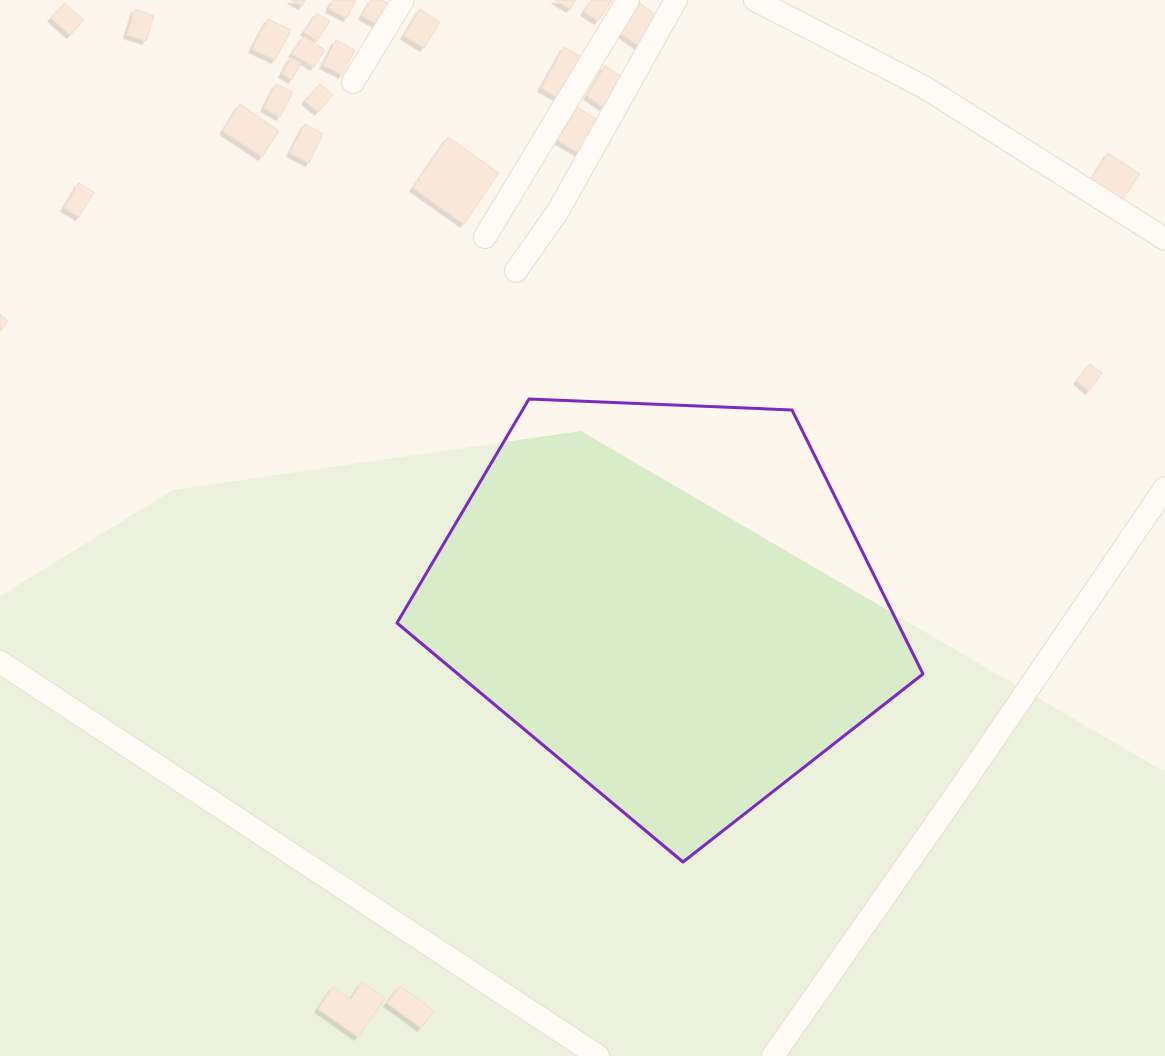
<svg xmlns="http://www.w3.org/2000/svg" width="1165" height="1056" font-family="Commissioner,sans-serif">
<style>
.green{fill:#d8ecc9}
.building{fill:#f3d5c3;stroke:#e6bba3;filter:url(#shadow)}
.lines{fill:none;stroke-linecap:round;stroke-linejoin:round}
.street-casing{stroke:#d1beb0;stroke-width:24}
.street{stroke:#fff;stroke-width:22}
.marked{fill:none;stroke:#7b2cbf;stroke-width:3;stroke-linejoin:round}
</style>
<defs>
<filter id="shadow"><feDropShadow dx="-3.5" dy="3.5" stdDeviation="0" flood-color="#0004"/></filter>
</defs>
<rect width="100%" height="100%" fill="#fdf6ec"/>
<!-- green -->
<path class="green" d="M581 431 1165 772V1056H0V596L173 490Z"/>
<!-- building -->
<path class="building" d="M291 0H305L302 6Z
M333 0H356L347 18 329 9Z
M371 0H382L391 5 380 26 362 16Z
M555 0H576L570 9Z
M592 0H612L598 21 584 12Z
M65 3 84 20 70 35 51 18Z
M640 3 660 18 640 47 619 32Z
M135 9 154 16 146 41 127 35Z
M420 9 440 22 424 48 404 36Z
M317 13 330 21 317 41 304 32Z
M268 19 291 30 275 60 252 49Z
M304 36 325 50 314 67 292 54Z
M336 40 355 50 342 75 323 65Z
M564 47 582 57 559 98 541 88Z
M291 57 301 63 292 80 282 74Z
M605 66 622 77 603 107 587 96Z
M276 84 293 92 280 117 264 108Z
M320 84 333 95 318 112 305 101Z
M240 104 279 131 262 157 223 131Z
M577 107 601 122 581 154 557 140Z
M305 124 323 134 309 163 290 153Z
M448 137 499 173 464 224 413 188Z
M1108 153 1140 174 1119 205 1088 185Z
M79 183 94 192 79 217 64 208Z
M0 314 8 321 0 332Z
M1090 364 1102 373 1089 391 1077 381Z
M362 982 385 998 358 1037 318 1009 333 987 351 999Z
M400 986 434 1011 421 1028 387 1003Z"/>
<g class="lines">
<!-- street casing -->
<g class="street-casing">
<path id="street" d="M755 0 924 87 1165 239
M353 82 403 0
M485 237 628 0
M516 271 558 211 676 0
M0 662 598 1056
M773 1056 964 783 1165 488"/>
</g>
<!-- street -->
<use href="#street" class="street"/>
</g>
<!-- marked area -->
<path d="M0 0H1165V1056H0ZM529 399 792 410 923 674 683 862 397 623Z" fill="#fdf6ec" fill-opacity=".55" fill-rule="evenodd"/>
<path class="marked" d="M529 399 792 410 923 674 683 862 397 623Z"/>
</svg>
